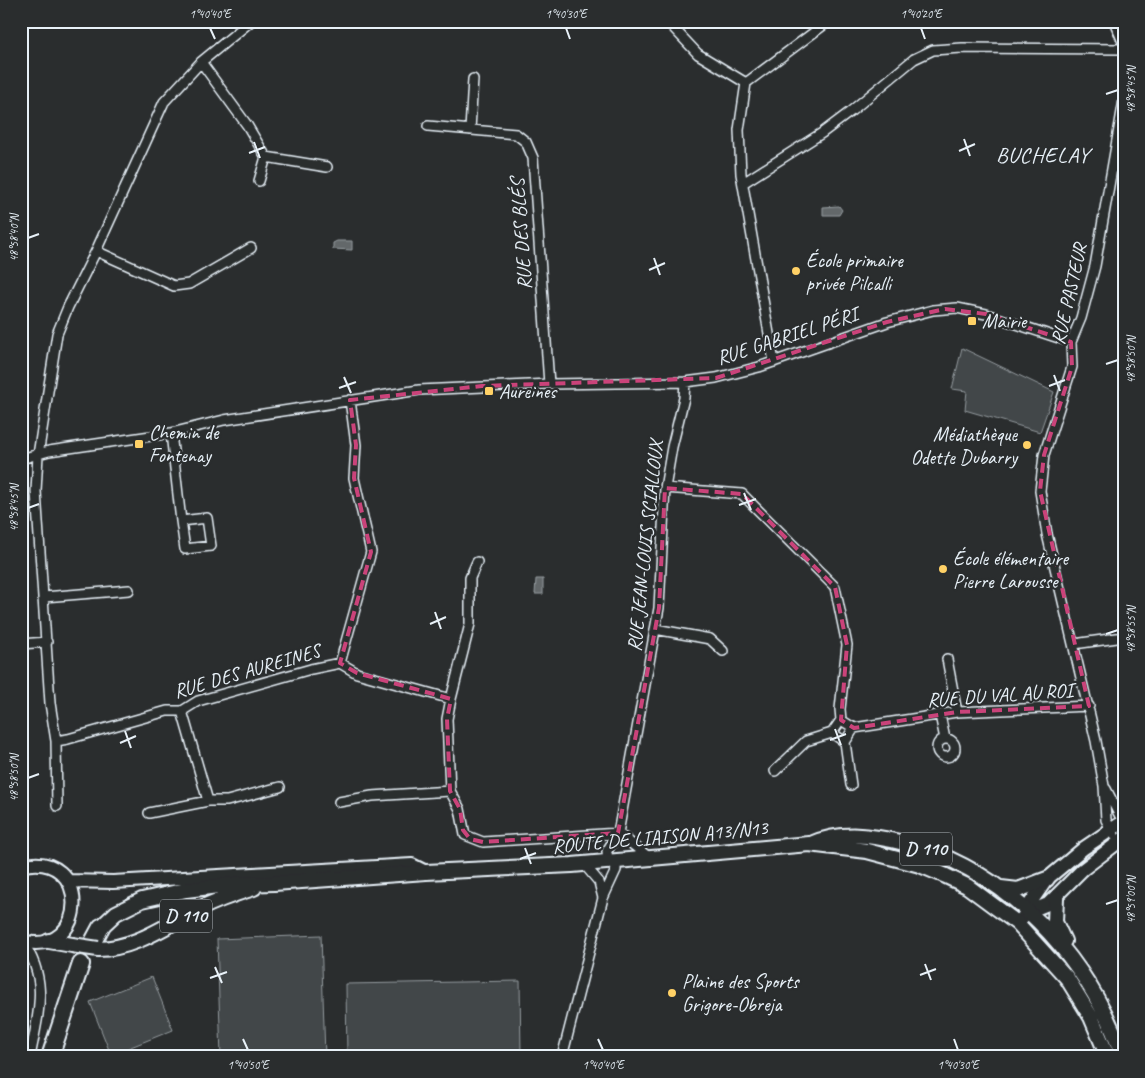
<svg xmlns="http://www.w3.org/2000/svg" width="1145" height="1078" font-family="Caveat,sans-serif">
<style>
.green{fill:#424648;stroke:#959ca0}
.water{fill:#63686b;stroke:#989fa3}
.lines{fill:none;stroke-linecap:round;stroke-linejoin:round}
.street-casing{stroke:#e8f1f8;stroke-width:12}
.secondary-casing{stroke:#e8f1f8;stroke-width:16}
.primary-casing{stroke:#e8f1f8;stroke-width:18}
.highway-casing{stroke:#e8f1f8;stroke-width:20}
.street{stroke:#2a2d2e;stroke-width:9}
.secondary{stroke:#2a2d2e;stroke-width:12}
.primary{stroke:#2a2d2e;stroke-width:14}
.highway{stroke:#2a2d2e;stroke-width:16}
.primary-bridge-casing{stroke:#e8f1f8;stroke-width:18;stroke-linecap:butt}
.primary-bridge{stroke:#2a2d2e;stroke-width:14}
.marked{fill:none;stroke:#ca437a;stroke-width:4;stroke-dasharray:10 6;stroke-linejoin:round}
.ticks{fill:none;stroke:#e8f1f8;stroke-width:2}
.poi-dot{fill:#ffd166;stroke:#2a2d2e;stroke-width:2}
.labels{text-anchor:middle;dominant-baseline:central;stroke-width:4.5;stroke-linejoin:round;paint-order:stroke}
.shield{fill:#2a2d2e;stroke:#afb6bb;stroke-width:1}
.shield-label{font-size:19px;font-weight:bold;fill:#e8f1f8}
.street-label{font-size:20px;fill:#e8f1f8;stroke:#2a2d2e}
.poi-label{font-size:20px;fill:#e8f1f8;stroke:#2a2d2e;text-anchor:start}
.quarter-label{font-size:22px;letter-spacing:1px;fill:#e8f1f8;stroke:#2a2d2e}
.neatline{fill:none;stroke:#e8f1f8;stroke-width:2}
.ticks-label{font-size:12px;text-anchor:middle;fill:#e8f1f8}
</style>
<rect width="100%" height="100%" fill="#2a2d2e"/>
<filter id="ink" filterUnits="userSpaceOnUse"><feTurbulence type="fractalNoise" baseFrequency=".02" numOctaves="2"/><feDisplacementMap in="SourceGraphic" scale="10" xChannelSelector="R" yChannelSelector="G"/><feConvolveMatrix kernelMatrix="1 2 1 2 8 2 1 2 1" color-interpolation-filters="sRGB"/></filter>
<g filter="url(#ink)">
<!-- green -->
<path class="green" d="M962 348 1054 392 1040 432 965 410 967 391 952 389Z
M321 935 325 1057H221L217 939Z
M152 977 173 1030 111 1055 90 1002Z
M520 981 521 1057H347L346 984Z"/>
<!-- water -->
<path class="water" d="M839 206 842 210 839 215H823V207Z
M337 241H352V250L333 249V243Z
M536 579H543V594H535Z"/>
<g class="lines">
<!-- street casing -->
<g class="street-casing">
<path id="street" d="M667 21 698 54 746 83
M1114 21 1124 44
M201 62 247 125 266 157 327 167
M746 83 739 130 741 174 774 362
M746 83 829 21
M428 126 516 134 526 142 533 158 549 384
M470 130 473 79
M259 181 266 157
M743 183 822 133 850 112 914 59 933 50 962 48 1124 49
M96 251 174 286 189 284 251 248
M171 433 181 521
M21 459 49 451 171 433 224 420 419 390 549 384 685 382 716 378 759 367 887 322 933 310 957 308 986 314 1071 342
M665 488 742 494 835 587 847 645 840 709 841 720
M207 518 211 546 185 549 181 521Z
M44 597 129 590
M655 629 710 639 723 651
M21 644 47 642
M1074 644 1124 637
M947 659 957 712
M340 663 371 552 354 478 356 445 350 400
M451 699 470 624V578L477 562
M182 711 208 801
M940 715 945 739
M841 720 854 728 845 742 832 733Z
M854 728 957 712 1089 706
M937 748a9 9 0 1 1 18 0a9 9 0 1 1-18 0Z
M56 741 68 739 167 711H182L198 701 311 669 340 663 357 673 451 699 447 719 450 791 460 809 465 835 483 842 618 833
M845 742 851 785
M775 771 806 741 832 733
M1106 789 1123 822 1124 832
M339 802 372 796 450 791
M57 806 56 741 50 703 36 491 38 455 57 334 68 307 96 251 164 102 201 62 251 21
M149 813 208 801H227L280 787
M618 833 651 859
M1114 835 1106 820 1104 786 1096 741 1047 534 1040 491 1044 455 1072 367 1071 342 1081 318 1095 266 1124 100
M608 863 607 851 618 833 659 608 665 488 672 447 684 398 685 382
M603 898 616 870V861
M22 941C50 980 38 1014 30 1057
M562 1057 603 898 599 882 584 864"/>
</g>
<!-- secondary casing -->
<g class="secondary-casing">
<path id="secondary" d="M21 866C91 847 91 959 21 941
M68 881 113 882 412 865 426 872
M1028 912 1048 904 1082 870 1124 838
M1017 923 1028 912 1029 905 1047 879 1084 848 1124 821"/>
</g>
<!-- primary casing -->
<g class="primary-casing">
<path id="primary" d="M811 844C841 831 872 835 904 843 1008 870 1088 956 1123 1057
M1001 888 1018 890 1047 879
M1056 898 1055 922 1064 941
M101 927 116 913 142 900 186 890 234 884 274 883 426 872 572 865 809 844 867 851 920 865 946 876 967 886 1017 923 1067 978 1091 1017 1108 1057
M49 941 72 945
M98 949C134 949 165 926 197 910 215 901 234 894 254 888"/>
</g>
<!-- highway casing -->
<g class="highway-casing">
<path id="highway" d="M94 940 101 927
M50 1057 81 964"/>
</g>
<!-- street -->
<use href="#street" class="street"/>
<!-- secondary -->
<use href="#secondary" class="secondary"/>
<!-- primary -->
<use href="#primary" class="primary"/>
<!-- highway -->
<use href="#highway" class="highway"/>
<!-- primary-bridge casing -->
<g class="primary-bridge-casing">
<path id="primary-bridge" d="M72 945 98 949"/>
</g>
<!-- primary-bridge -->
<use href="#primary-bridge" class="primary-bridge"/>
</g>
</g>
<!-- marked area -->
<path class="marked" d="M945 309 986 314 1071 342 1072 367 1044 455 1040 491 1089 706 957 712 854 728 841 720 847 645 835 587 742 494 665 488 659 608 618 833 483 842 470 839 463 830 460 809 450 791 447 719 451 699 357 673 340 663 371 552 354 478 356 445 350 400 482 386 716 378 887 322Z"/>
<!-- ticks -->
<path class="ticks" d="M210 28 215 39M566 28 570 39M921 28 925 39M1106 94 1118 90M964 139 970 156M254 142 260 158M959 151 975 144M249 153 265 147M28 238 39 234M654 258 660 275M649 270 665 263M1106 364 1118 360M1054 375 1060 391M344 377 351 393M1049 386 1065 380M339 388 356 382M744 493 751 510M739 505 756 499M28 508 39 504M435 612 441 629M430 624 446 617M1106 634 1118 630M835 729 841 745M125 731 131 748M830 740 846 734M120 743 136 736M28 778 39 774M525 848 531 864M520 859 536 853M1106 904 1118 900M925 964 931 980M215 967 222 983M920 975 936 969M210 978 227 972M243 1039 248 1050M598 1039 603 1050M954 1039 958 1050"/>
<!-- markers -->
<g class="poi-dot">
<circle cx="796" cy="271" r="5"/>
<rect x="967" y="316" width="10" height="10" rx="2.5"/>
<rect x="484" y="386" width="10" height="10" rx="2.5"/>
<rect x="134" y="439" width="10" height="10" rx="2.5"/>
<circle cx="1027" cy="445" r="5"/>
<circle cx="943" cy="569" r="5"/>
<circle cx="672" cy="993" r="5"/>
</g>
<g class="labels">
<!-- shield labels -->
<g class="shield">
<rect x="900" y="832.5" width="52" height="33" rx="4"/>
<rect x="160" y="899.5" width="52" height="33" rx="4"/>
</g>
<g class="shield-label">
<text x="926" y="849">D 110</text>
<text x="186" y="916">D 110</text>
</g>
<!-- street labels -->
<g class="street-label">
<text transform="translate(521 234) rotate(-94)">RUE DES BLÉS</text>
<text transform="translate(1069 294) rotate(-77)">RUE PASTEUR</text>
<text transform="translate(787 336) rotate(-18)">RUE GABRIEL PÉRI</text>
<text transform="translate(645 546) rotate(-84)">RUE JEAN-LOUIS SCIALLOUX</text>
<text transform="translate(247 671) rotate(-16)">RUE DES AUREINES</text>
<text transform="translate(1000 695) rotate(-4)">RUE DU VAL AU ROI</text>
<text transform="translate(660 837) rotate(-5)">ROUTE DE LIAISON A13/N13</text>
</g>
<!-- poi labels -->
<g class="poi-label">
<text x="806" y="260">École primaire<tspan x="806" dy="23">privée Pilcalli</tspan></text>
<text x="982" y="321">Mairie</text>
<text x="499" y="391">Aureines</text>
<text x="149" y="432">Chemin de<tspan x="149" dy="23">Fontenay</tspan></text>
<text x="1017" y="434" text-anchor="end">Médiathèque<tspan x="1017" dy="23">Odette Dubarry</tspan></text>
<text x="953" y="558">École élémentaire<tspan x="953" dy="23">Pierre Larousse</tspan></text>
<text x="682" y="981">Plaine des Sports<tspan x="682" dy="23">Grigore-Obreja</tspan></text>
</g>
<!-- quarter labels -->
<g class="quarter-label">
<text x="1043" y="155">BUCHELAY</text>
</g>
</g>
<!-- margin -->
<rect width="1145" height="1078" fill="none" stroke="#2a2d2e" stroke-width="55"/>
<rect x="28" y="28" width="1090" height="1022" class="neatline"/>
<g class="ticks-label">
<text x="210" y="18">1°40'40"E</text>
<text x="566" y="18">1°40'30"E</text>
<text x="921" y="18">1°40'20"E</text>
<text transform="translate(1131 90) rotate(-90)" y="4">48°58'45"N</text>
<text transform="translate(14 238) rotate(-90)" y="4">48°58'40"N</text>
<text transform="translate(1131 360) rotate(-90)" y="4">48°58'50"N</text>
<text transform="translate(14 508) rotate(-90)" y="4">48°58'45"N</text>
<text transform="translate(1131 630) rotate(-90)" y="4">48°58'55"N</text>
<text transform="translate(14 778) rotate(-90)" y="4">48°58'50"N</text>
<text transform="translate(1131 900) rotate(-90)" y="4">48°59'00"N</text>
<text x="248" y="1069">1°40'50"E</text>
<text x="603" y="1069">1°40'40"E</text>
<text x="958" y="1069">1°40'30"E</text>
</g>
</svg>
